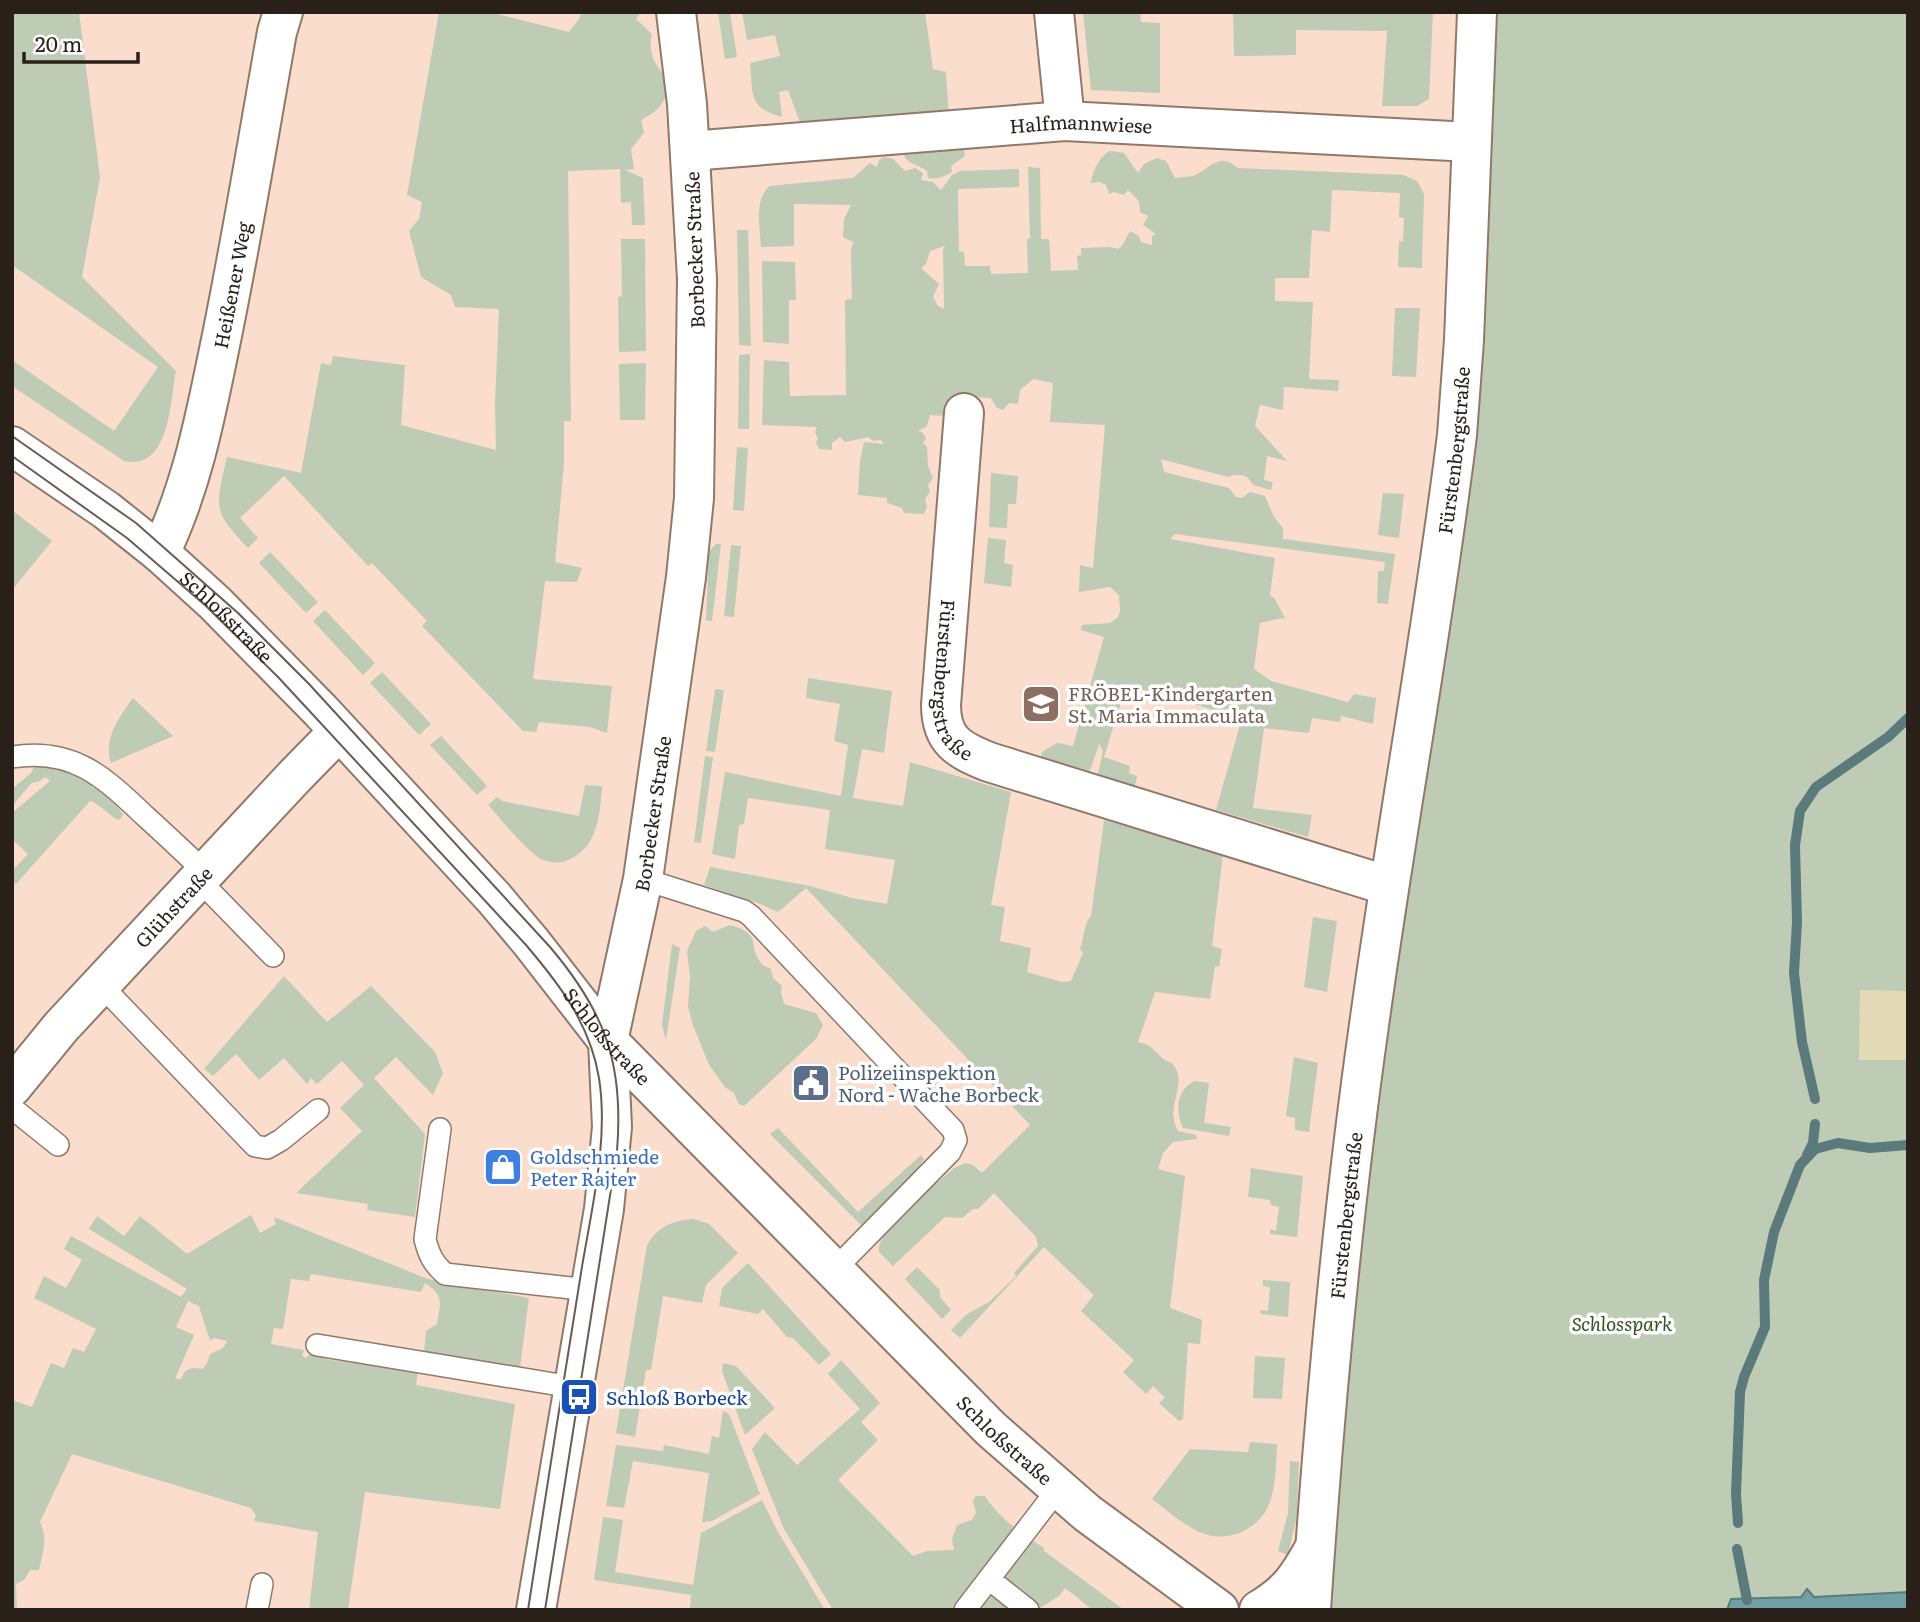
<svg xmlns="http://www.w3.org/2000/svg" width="1920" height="1622" font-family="Literata,serif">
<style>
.green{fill:#becbb5;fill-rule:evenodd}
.sand{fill:#e4dab5}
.water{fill:#6fa1a4;stroke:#5a7a7b;stroke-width:2}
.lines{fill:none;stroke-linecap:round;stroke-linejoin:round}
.stream{stroke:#5a7a7b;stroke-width:10}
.service-casing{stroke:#927868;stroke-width:24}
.minor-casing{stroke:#927868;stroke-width:42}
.tertiary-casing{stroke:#927868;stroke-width:42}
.service{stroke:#fff;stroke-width:21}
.minor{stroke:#fff;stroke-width:38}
.tertiary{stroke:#fff;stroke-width:38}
.tram{stroke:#6b5b51;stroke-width:2}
.labels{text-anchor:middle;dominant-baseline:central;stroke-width:7;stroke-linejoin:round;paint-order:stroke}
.street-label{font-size:19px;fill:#2a201a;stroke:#fff}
.education-label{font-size:19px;fill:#785e54;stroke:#fff;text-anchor:start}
.service-label{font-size:19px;fill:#4e5e75;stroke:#fff;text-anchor:start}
.shop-label{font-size:19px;fill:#366cbe;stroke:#fff;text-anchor:start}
.park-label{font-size:19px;font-style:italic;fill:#35511f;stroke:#fff}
.transit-label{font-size:19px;fill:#164399;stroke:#fff;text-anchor:start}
</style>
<rect width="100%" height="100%" fill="#faddcc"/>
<!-- green -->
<path class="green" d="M12 12H79L100 177 82 277 176 371C170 402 170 471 124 461L12 386V360L114 431 158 367 12 265Z
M439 12H489L569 32 579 19 582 12H641L636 19 652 34C647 54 656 66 669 81 665 104 661 109 641 120L644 133 631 149 634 169 625 170 643 178 645 225H632L631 202 621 203 620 169 568 171 571 421H564V463L555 562 582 568 577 582 545 581 533 679 612 686 607 733 590 727 539 722 536 732 523 731 422 626 427 621 372 563 368 566 284 476 240 518 258 538 248 548C211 509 216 507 227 457L301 473 321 363 331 365 333 356 405 365 401 425 496 450 495 404 499 309 455 307 451 295 421 277 409 231 419 219 422 202 407 195Z
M718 12H730L737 57 725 59Z
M742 12H925L933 69 946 72 949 117 963 148 965 156 951 166 952 172C946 176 936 180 928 178L927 171C912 161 904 165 902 145L801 125 788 90 779 92 782 117C748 108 753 94 750 63L780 56 775 35 747 40Z
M1083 12H1140L1141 22 1160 23V93L1091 90Z
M1233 12H1433L1429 99 1417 106H1382L1387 31 1296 30V55L1234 56Z
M1477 12H1908V1610H1311L1430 623Z
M1110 151 1124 153 1138 173 1144 164 1157 158 1166 161 1175 178C1181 177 1187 177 1193 176 1210 170 1218 151 1238 168L1403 175 1417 181 1424 194 1422 268 1398 267 1399 241H1403L1404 218 1399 217 1400 193 1332 190 1330 232 1312 230 1309 278H1275V301L1313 302 1309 379 1339 380 1338 391 1284 387 1283 410 1260 405 1255 426 1287 461 1267 456 1264 480 1273 482 1271 490 1253 485C1248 474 1238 473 1228 477L1161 459 1164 472 1229 488 1236 497 1242 498 1250 492 1265 496 1274 517 1283 528V539L1395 554 1388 604 1377 603 1378 571H1384L1385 562 1175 534 1170 539 1275 558 1270 595 1275 599 1286 620 1283 618 1260 623 1254 669 1271 681 1348 702 1354 694 1376 698 1373 724 1341 716 1340 722 1312 718 1309 733 1264 728 1253 808 1312 815 1308 837 1216 810 1242 718 1130 686 1123 696 1104 757 1130 766 1129 773 1137 776 1135 786 1098 774 1103 750 1099 744 1090 771 1041 757 1042 752 1057 743 1073 746 1104 637 1081 630 1082 625 1110 623 1118 617 1120 611 1119 595 1110 587 1079 592 1080 565 1093 568 1105 425 1050 422 1053 383 1033 379 1020 390 1018 404 1009 403 1003 410 996 407 991 398 974 397 944 416 930 415 927 426 918 431 922 432 926 438 923 443 927 447 928 466 933 478 928 485 930 492 925 499 927 507 924 514 904 513 902 508 887 503V498L858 495 860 461 864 442 884 444 881 440 874 441 868 437 845 442 840 437 832 443V450L819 449 816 442 818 439 815 432 817 427 762 425 764 360 789 362 790 396 846 395 845 300 852 299 851 251 853 242 843 237 844 219 851 205 794 204V246L761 247C760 227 754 201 769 186L853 178 870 163 877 167 879 160 884 157 893 159 905 171 915 168 923 173 921 180 933 182 941 190 952 175 960 171 1019 169V187L958 189 959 251 964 252 965 266H990L991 274 1028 273 1027 239H1030L1028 167 1040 168 1041 239H1049L1051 271 1078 270 1077 256 1081 255V248L1110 247 1118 249 1122 246 1130 231 1139 236 1141 242 1152 245V236L1156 234 1143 225 1148 216 1140 212 1139 201 1128 190 1124 195 1114 192 1109 194 1106 185 1100 182 1091 183C1092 172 1100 155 1110 151ZM945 246 943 249 944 309 938 306 933 297 939 284 921 268 926 264 930 251Z
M737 230H748L751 346 739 345Z
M621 239H645L646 351 619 352 618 297 622 296Z
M762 261 795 262 796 300H789V344L763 342Z
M1395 308H1420L1416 377 1392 376Z
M750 354 749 429H738L739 355Z
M646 363 645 420H620L619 364Z
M737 447 748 448 744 511 733 510Z
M991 473 1018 476 1016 504H1008L1007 528 989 527Z
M1383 493 1404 494 1399 538 1378 535Z
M12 510 52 541 12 590Z
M988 538 1006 540 1004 563 1013 565 1011 587 984 583Z
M716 544H721L712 621 706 620 709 551Z
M731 545 741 546 734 617 724 616Z
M270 552 318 602 306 613 259 563Z
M325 610 375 663 363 675 313 621Z
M382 672 431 724 419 735 370 683Z
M808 678 892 691 884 753 862 749 853 798 903 806 910 762 1011 792 991 905 1005 907 1000 941 1031 948 1027 972 1062 982 1071 981 1083 953 1080 949C1084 939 1084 922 1091 916L1104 820 1223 854 1212 946 1222 949 1219 967 1215 966 1210 999 1155 992 1138 1042C1155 1046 1152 1050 1165 1060 1170 1063 1171 1061 1174 1066 1188 1083 1164 1108 1178 1131L1196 1135 1197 1139 1173 1142 1163 1153 1158 1169 1185 1176 1170 1308 1202 1320 1200 1344 1188 1343 1183 1419 1179 1421 1159 1403 1165 1398 1153 1386 1146 1394 1123 1372 1134 1360 1081 1311 1094 1295 1044 1247 960 1338 951 1330 967 1314 989 1302 1016 1276 1014 1273 1038 1246 1036 1237 994 1193 978 1209H973L962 1218 945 1217 893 1266 879 1252C876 1228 937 1184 954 1168L965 1163 973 1165 982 1173 1030 1125 806 888 778 912 760 904 704 885 710 867 810 886 852 898 887 904 895 860 825 849 830 810 748 798 744 824 739 825 735 859 712 854 725 772 841 796 848 745 834 741 840 704 806 698Z
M715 689 724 690 715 752 706 751Z
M133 698 173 736 111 763C103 739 119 717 133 698Z
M441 736 487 786 477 795 430 745Z
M705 756 713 757 701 843 694 842Z
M35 764C55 766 71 771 90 779L92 787C100 790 121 808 123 815L119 820C108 816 101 804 90 801L16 884 12 880V871L28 854 12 839V813L50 781 45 777 40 781 32 783C29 786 13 804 12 808V789L31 773Z
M585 785 602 786C600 814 598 848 568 860 560 864 549 863 541 859 525 850 501 819 488 805L497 797 502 801 579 816Z
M1313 917 1337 921 1327 992 1304 987Z
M730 925C764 934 747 946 761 963 763 966 767 967 771 969L773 978 782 986 781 992 784 1004 816 1013 823 1025 816 1039 744 1106 739 1104 734 1093 725 1087 709 1065 693 1025 688 1007 690 977 687 951 696 931 705 926 713 932Z
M672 944 680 948 666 1040 662 1025Z
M284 976 327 1022 371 986 435 1052 443 1073 433 1095 396 1057 374 1078 425 1134 415 1217 367 1210 368 1204 296 1193 362 1131 340 1108 364 1085 342 1061 317 1084 311 1078 307 1084 284 1058 259 1080 236 1054 213 1076 204 1069Z
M1294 1057 1318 1063 1309 1132 1295 1130V1118L1286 1116Z
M1195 1081 1209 1083 1204 1123 1231 1127 1229 1136 1183 1128C1175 1110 1176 1090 1195 1081Z
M778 1128 858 1212 921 1155 924 1159 916 1172 862 1226 770 1134Z
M1251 1168 1303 1176 1297 1237 1270 1234V1229L1276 1231 1279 1207 1271 1205 1270 1200 1248 1197Z
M251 1215 260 1233 276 1224 274 1217 428 1279 529 1298 520 1367 424 1353 426 1331 437 1324C440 1303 445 1296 425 1283L421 1292 311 1274 309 1281 291 1279 283 1329 274 1328 271 1344 304 1350 302 1355 305 1358 315 1352 320 1353 323 1358 329 1360 418 1371 416 1385 515 1404 500 1509 365 1492 348 1610H309L318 1532 254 1521 256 1515 251 1508 72 1454 40 1522C48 1537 43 1554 39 1570H30L24 1580 16 1584 17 1610H12V1400L32 1407 51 1363 64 1368 73 1348 84 1352 96 1329 34 1298 44 1276 66 1288 82 1260 64 1249 71 1236 181 1297 187 1289 89 1229 97 1216 124 1236 140 1216 187 1254ZM188 1301 199 1306 210 1341 214 1338 227 1341 223 1348 210 1354 207 1363 203 1369 192 1368 185 1371 181 1379H175L194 1335 176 1327Z
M694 1219 709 1224 738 1253 706 1285 702 1303 663 1296 651 1370H646L635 1437 616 1433 647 1245C658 1226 674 1220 694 1219Z
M748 1263 831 1354 819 1365 793 1338 787 1337 763 1309 758 1314 719 1306 722 1288Z
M917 1267 940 1290V1297L951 1310 942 1319 905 1279Z
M1263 1280 1290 1282 1288 1317 1261 1314 1260 1310 1268 1311 1270 1287 1263 1286Z
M1255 1356 1285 1358 1282 1399 1253 1398Z
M841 1360 880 1403 861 1422 878 1440 838 1480 913 1556 927 1551 954 1550 952 1539 957 1525 972 1520 976 1513 973 1501 976 1496H985C1000 1519 1021 1533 1044 1548V1551L1124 1610H1093L1065 1588 1059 1596 1037 1610H833L784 1529 752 1449 765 1432 797 1465 860 1409 828 1374Z
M723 1363 736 1366 775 1408 745 1435 722 1371Z
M723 1411 729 1414 760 1494 712 1521 702 1522 709 1473 633 1461 624 1508 606 1506 616 1445 663 1451 664 1445 709 1454 712 1436 719 1438Z
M1250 1442 1277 1444C1275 1479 1278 1517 1239 1533 1228 1537 1213 1538 1202 1533 1184 1526 1168 1511 1152 1499L1190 1449 1248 1452Z
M1290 1461 1299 1462 1297 1515 1288 1555 1278 1551 1288 1513Z
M762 1500 778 1532 825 1610H690L691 1595 594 1580 603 1517 623 1520 615 1572 693 1585 701 1533Z"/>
<!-- sand -->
<path class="sand" d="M1860 990 1908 991V1060H1859Z"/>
<!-- water -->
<path class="water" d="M1807 1589 1814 1597 1908 1592V1610H1727L1731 1599 1801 1597Z"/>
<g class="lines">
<!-- stream -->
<path class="stream" d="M1815 1099 1802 1042 1794 973 1797 922 1795 845 1800 811 1816 787 1888 737 1908 718
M1807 1155 1813 1143 1815 1124
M1738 1523 1736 1494 1740 1392 1744 1377 1765 1327 1764 1280 1774 1232 1800 1165 1815 1149 1838 1143 1870 1148 1908 1145
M1737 1549 1747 1600"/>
<!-- service casing -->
<g class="service-casing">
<path id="service" d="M12 757C73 747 104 777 145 816 165 834 185 853 205 872
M198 879 273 956
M643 879 744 911 751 916 953 1130 956 1140 950 1152 834 1270
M101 985 255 1146 267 1148 281 1140 318 1110
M12 1108 58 1145
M440 1129 425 1239C429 1255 433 1263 445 1274L589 1290
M317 1345 572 1387
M989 1579 1028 1610
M257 1610 262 1584
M965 1610 1058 1489"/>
</g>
<!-- minor casing -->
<g class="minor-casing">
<g id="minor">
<path d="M1054 12 1065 121"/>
<path id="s1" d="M690 151 1065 121 1471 142"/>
<path id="s2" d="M964 413 941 705C941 741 959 750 989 762L1389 886"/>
<path id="s3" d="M160 553C191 489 205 419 219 350 241 244 258 138 277 32L283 12"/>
<path id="s4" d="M12 1087 61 1027 295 776 339 731"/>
<path d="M1259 1610C1288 1593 1298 1578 1314 1549"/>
<path id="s5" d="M1311 1610C1324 1412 1342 1214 1370 1018 1397 823 1433 630 1457 435L1464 340 1477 12"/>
</g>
</g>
<!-- tertiary casing -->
<g class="tertiary-casing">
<g id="tertiary">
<path id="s6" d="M12 446 106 510 160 553 215 603 321 711 494 898 531 942 608 1041 991 1429 1087 1513 1219 1610"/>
<path id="s7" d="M536 1610 604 1209 612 1127 608 1041 643 879 686 577 694 498 697 279 687 104 676 12"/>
</g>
</g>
<!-- service -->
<use href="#service" class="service"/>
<!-- minor -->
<use href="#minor" class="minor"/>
<!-- tertiary -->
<use href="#tertiary" class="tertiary"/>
<!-- tram -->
<path class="tram" d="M12 436 136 523 238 613 309 684 550 947C606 1013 624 1065 617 1151L545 1610
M12 456 127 538 206 606 278 677 526 945C560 985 590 1024 599 1078 609 1142 591 1210 581 1273 563 1385 545 1498 528 1610"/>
</g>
<!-- icons -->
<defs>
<g id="school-square" transform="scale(2.0125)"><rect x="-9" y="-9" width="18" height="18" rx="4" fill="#8d6e63" stroke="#fff"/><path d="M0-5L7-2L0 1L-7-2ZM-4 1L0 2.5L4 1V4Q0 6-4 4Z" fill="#fff"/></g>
<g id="civic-square" transform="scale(2.0125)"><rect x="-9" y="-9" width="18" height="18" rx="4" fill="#5c6f8a" stroke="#fff"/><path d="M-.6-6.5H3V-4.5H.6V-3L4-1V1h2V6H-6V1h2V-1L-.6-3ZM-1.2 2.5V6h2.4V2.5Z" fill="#fff"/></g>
<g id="shop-square" transform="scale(2.0125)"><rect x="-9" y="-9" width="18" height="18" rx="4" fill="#3f7fe0" stroke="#fff"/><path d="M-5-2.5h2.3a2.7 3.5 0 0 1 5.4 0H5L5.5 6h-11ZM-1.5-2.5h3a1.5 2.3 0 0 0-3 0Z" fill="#fff"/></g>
<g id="bus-square" transform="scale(2.0125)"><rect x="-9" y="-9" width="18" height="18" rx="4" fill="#1a4fb4" stroke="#fff"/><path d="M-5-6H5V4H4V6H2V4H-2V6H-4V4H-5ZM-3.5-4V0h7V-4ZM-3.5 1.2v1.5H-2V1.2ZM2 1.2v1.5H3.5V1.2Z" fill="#fff"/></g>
</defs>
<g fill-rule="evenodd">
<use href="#school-square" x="1041" y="704"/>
<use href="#civic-square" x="811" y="1083"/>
<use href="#shop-square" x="503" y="1167"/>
<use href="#bus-square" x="579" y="1397"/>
</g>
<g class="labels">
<!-- street labels -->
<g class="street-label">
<text stroke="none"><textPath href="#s1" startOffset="392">Halfmannwiese</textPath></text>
<text transform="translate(694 250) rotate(-92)">Borbecker Straße</text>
<text stroke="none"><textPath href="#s3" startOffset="278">Heißener Weg</textPath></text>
<text stroke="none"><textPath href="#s5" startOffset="1169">Fürstenbergstraße</textPath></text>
<text stroke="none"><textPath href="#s6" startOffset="275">Schloßstraße</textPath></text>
<text stroke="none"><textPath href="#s2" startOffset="271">Fürstenbergstraße</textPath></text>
<text stroke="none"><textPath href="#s7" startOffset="807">Borbecker Straße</textPath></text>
<text stroke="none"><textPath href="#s4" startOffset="242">Glühstraße</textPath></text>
<text stroke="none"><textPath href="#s6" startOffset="842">Schloßstraße</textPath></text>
<text stroke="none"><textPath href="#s5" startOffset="396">Fürstenbergstraße</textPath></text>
<text stroke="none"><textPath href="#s6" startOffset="1409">Schloßstraße</textPath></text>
</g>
<!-- education labels -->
<g class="education-label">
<text x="1068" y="693">FRÖBEL-Kindergarten<tspan x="1068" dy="22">St. Maria Immaculata</tspan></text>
</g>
<!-- service labels -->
<g class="service-label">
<text x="838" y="1072">Polizeiinspektion<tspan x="838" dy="22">Nord - Wache Borbeck</tspan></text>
</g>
<!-- shop labels -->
<g class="shop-label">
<text x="530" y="1156">Goldschmiede<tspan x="530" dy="22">Peter Rajter</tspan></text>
</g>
<!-- park labels -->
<g class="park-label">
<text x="1622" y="1323">Schlosspark</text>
</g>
<!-- transit labels -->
<g class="transit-label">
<text x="606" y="1397">Schloß Borbeck</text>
</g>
</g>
<!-- border -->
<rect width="1920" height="1622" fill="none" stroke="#2a201a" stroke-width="28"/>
<!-- scale -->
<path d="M24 52v10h114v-10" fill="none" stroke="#2a201a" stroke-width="3.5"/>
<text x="35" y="52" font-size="21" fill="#2a201a" stroke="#ffffff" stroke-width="5" paint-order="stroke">20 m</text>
</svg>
